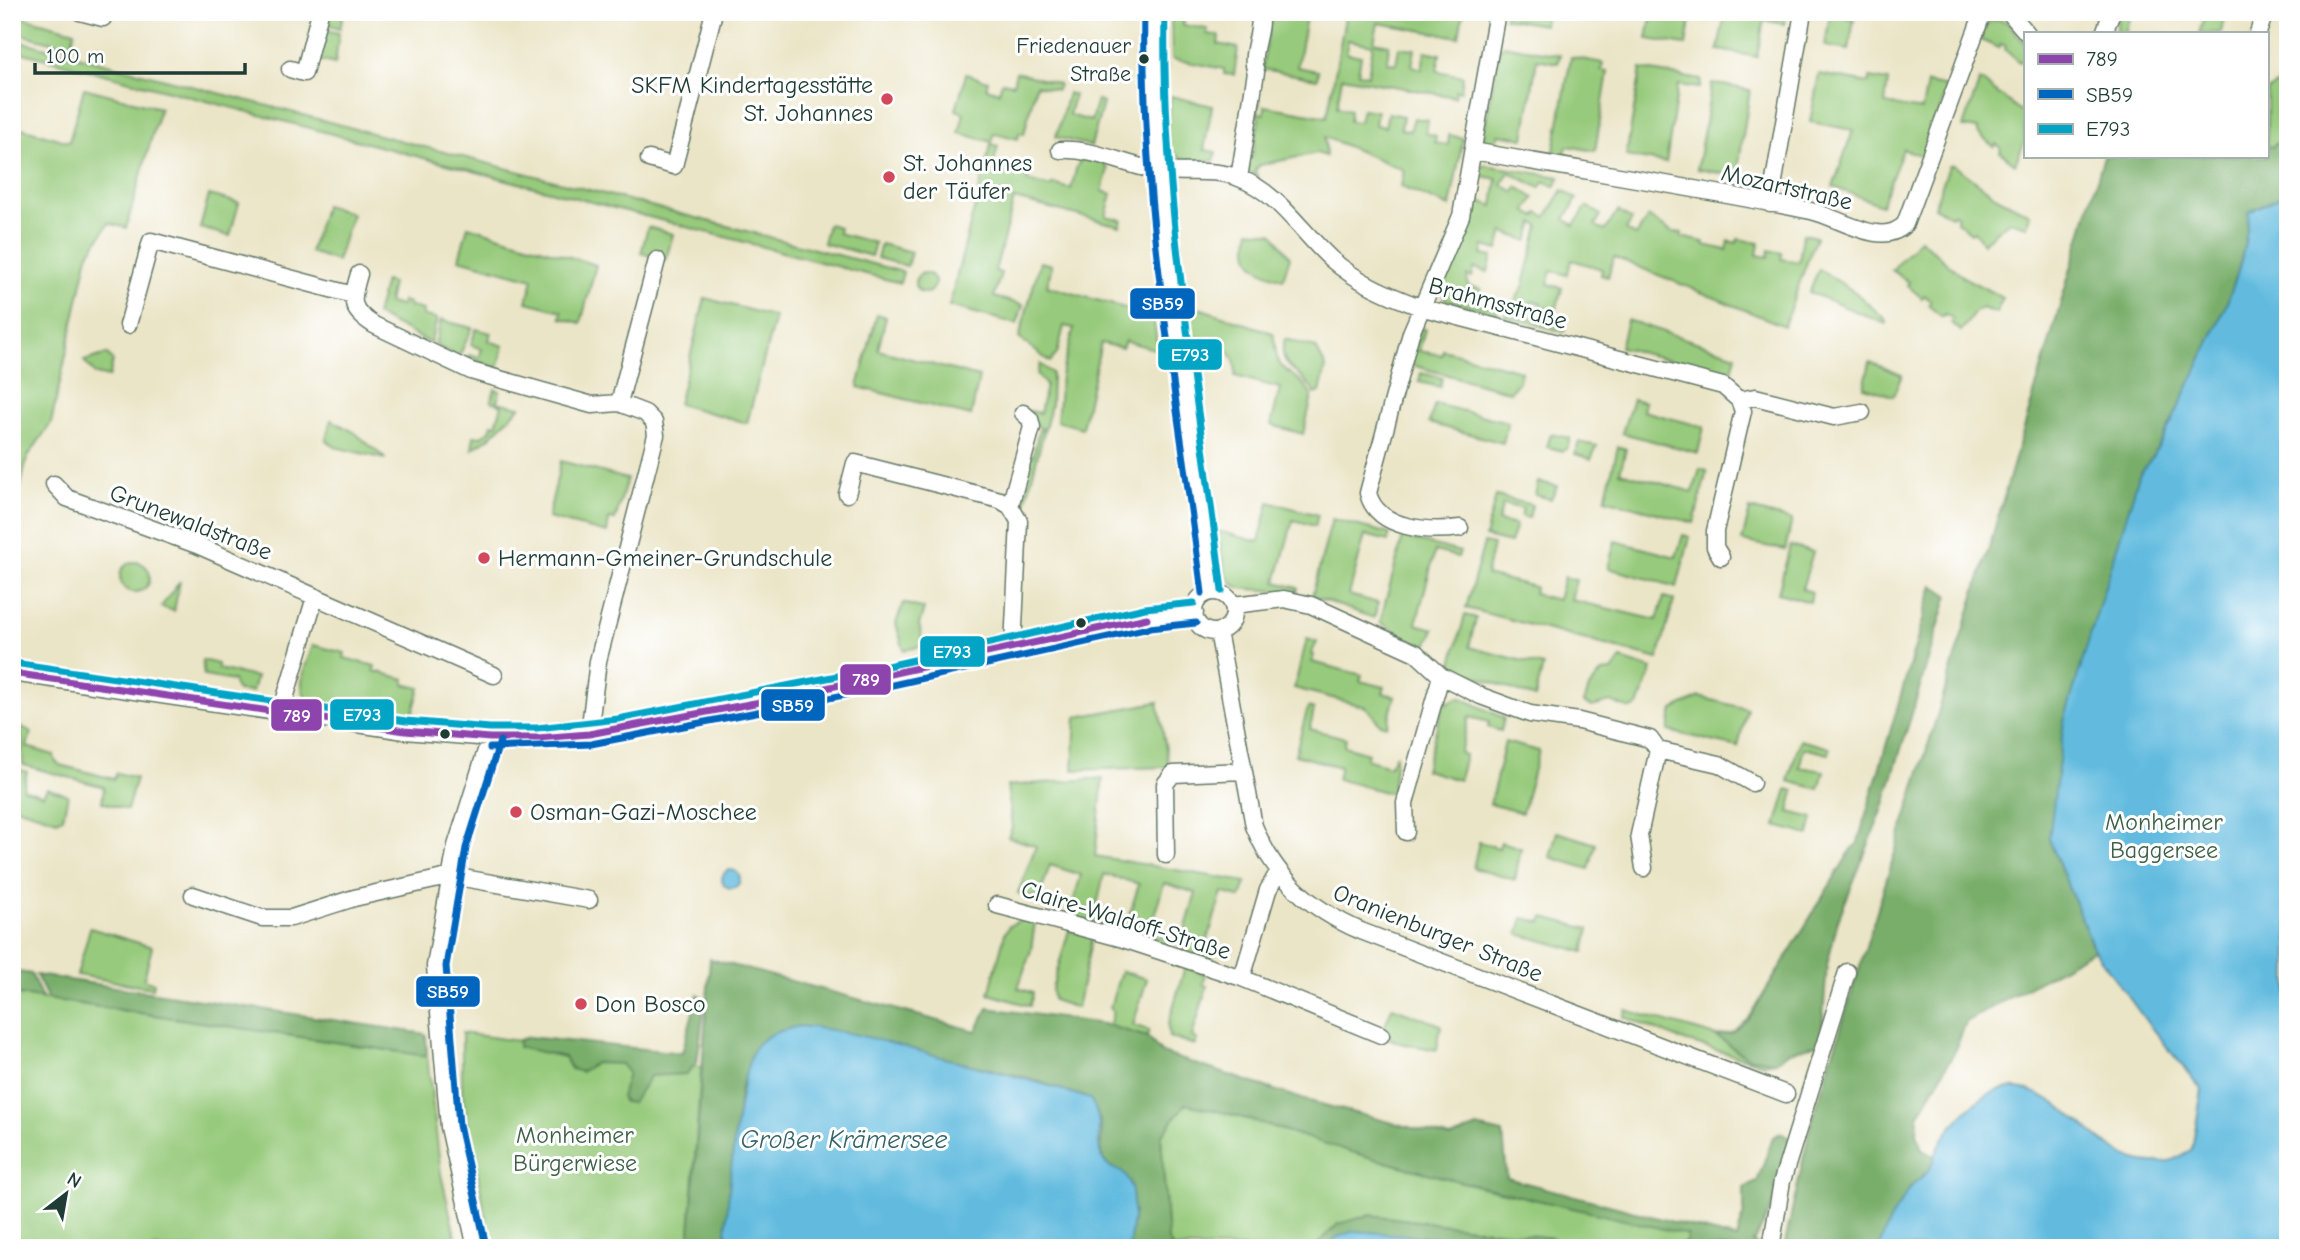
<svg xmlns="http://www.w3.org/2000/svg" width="2300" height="1260" font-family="'Comic Neue',sans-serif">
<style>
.green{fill:#97ca7b;stroke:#5b8458;stroke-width:2;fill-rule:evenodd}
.forest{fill:#79ae6b;stroke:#4c7650;stroke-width:2}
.water{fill:#62bbdf;stroke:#407c8a;stroke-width:2}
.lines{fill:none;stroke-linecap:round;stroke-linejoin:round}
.minor-casing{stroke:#667867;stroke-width:19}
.minor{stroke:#fff;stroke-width:16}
.bus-1-casing{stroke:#fff;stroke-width:12}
.bus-2-casing{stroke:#fff;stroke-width:12}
.bus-3-casing{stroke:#fff;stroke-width:12}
.bus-1{stroke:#8e44ad;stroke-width:7}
.bus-2{stroke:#0065bd;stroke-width:7}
.bus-3{stroke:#02a4c6;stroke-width:7}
.bus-dot{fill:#1f3d34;stroke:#fff;stroke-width:2.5}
.poi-dot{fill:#d1495b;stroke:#fff;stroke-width:2.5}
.labels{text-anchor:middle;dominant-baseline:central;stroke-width:6;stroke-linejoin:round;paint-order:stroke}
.bus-label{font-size:22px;fill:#1f3d34;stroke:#fff;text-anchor:end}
.poi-label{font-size:24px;fill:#1f3d34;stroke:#fff;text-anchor:start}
.street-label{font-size:24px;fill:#1f3d34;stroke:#fff}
.park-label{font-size:24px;fill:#3d6046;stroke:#fff}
.water-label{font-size:26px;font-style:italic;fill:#336367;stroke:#fff}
.line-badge{stroke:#fff;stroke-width:2.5}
.badge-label{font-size:19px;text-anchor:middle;font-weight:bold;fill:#fff}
</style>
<rect width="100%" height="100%" fill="#fff"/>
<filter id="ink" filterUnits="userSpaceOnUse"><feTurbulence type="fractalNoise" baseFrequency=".0143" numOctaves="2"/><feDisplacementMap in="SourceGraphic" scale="14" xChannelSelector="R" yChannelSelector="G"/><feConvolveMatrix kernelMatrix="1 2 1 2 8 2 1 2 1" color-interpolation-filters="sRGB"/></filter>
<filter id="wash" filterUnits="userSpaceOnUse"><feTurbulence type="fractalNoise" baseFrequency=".00686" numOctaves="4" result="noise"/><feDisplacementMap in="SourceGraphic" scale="28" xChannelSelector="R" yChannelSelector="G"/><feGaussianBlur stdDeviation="1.57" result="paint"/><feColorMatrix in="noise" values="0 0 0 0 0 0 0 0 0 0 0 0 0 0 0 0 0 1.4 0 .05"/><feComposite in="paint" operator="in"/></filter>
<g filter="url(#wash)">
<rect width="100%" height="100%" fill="#ebe5c7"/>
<!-- green -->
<path class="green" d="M331 12H344L340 28 327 24Z
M1171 12H1185L1183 25 1207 29V34L1219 36 1218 44 1238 48 1234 75 1224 74V69L1172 59Z
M1272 12H1307L1297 67 1318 71 1317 79 1262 69Z
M1346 12 1463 13 1459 37 1378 23 1374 42 1389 45 1387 62 1396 64 1399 47 1415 49 1412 66 1422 69 1425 51 1440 54 1437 71 1463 76 1461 91 1456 90 1455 97 1342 77 1337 107 1350 110 1349 121 1359 122 1362 109 1377 111 1375 125 1385 127 1388 113 1403 116 1401 129 1410 131 1414 118 1428 120 1426 133 1436 136 1435 143 1448 145 1449 135 1463 138 1450 207 1401 187 1404 170 1325 137 1326 156 1317 153 1260 165 1255 170 1257 176 1247 171 1246 161 1252 157 1259 120 1255 112 1257 100H1260L1258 113 1264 114 1265 106 1327 117ZM1348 40 1373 45 1368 75 1358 73 1361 56 1346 53Z
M1506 12H1544L1546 13 1544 25 1504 18Z
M1652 12H1692L1686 45 1647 39Z
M1725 12H1786L1784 24 1764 20 1757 57 1718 50Z
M2120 12H2131L2125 33H2115Z
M2206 12H2225L2221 33H2199Z
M1830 14 1854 19 1849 50 1825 46Z
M15 15 75 31 71 47 12 32Z
M1997 19 2007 22 2025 43V63L2022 60 2019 62 2005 50 2006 46 2001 44 1999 48 1980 40 1987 24Z
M325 30 339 33 335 64 318 60Z
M12 39 903 272 900 283 12 50Z
M1503 45 1560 55 1558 63 1537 59 1524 138 1498 134 1495 150 1486 146 1483 138 1499 48Z
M1571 57 1603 63 1601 71 1608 72 1595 151 1567 146 1564 158 1553 156Z
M1161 64H1167L1162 124Z
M1641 69 1701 80 1700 88 1678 85 1666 163 1626 156Z
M1016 72 1059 84 1057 90 1036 85 1024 134 1019 133 1018 139 994 133 992 142 959 133 964 113 956 110 966 74 988 81 986 88 999 92 1002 82 1013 84Z
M1819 74 1869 83 1870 78 1888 81 1885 104 1922 110 1927 83 1948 87 1924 157 1903 149 1881 205 1833 187 1853 130 1810 122Z
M2288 76V135L2272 147 2267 146V91Z
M1980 80 2025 114V141L2015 164 2000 152 2001 148 1996 144 1994 147 1978 133V129L1963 127Z
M1712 83 1750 90 1737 176 1697 169Z
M84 88 160 108 126 228 109 223 88 255 51 423 27 458 12 525V189L16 173 12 171 15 126 69 142Z
M1068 93 1074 95 1069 115 1091 121 1097 100 1103 103 1091 146 1056 137Z
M1171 96 1212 106 1204 150 1216 152 1214 161 1184 160 1170 151 1167 129Z
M991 144 998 146 993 166 1029 176 1027 181 1051 187 1053 184 1071 189 1077 166 1084 155 1106 161 1105 167 1108 169 1102 191 1112 194 1106 216 1122 220 1120 226 1014 199 995 271 1001 273 994 297 1023 305 1017 324 949 306Z
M1485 165 1560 177 1555 187 1545 181 1540 188 1509 172 1502 184 1514 192 1517 187 1534 198 1526 211 1536 217 1538 213 1546 217 1563 190 1577 199 1565 219 1574 225 1587 206 1601 215 1595 225 1605 231 1618 211 1632 220 1626 230 1636 236 1648 217 1672 232 1682 233 1681 237 1704 242V245L1727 250 1729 241 1737 243 1738 239 1759 243 1757 255 1768 257 1769 250 1782 253 1781 259 1799 262 1803 234 1816 237 1784 326 1614 257 1608 277 1601 275 1602 269 1572 260 1567 275 1551 270 1548 284 1562 288 1556 311 1540 307 1541 303 1532 301 1528 317 1566 327 1564 332 1504 316 1523 288 1539 226 1534 223 1528 241 1503 232 1498 250 1484 246 1482 255 1492 257 1488 272 1474 268 1472 277 1467 276 1468 286 1481 289 1477 303 1498 308 1497 314 1446 300 1439 288 1464 232 1473 198 1493 206 1497 179 1477 175 1479 168Z
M1954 165 1995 196 2030 214 2027 226 2009 221 1983 243 1974 231 1971 233 1956 220 1958 217 1954 213 1951 216 1934 207 1949 166Z
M209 195 239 203 230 236 200 228Z
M325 205 352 214 337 261 310 252Z
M828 224 839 227 838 233 875 243 871 256 823 243Z
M468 226 596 265 581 323 561 318 562 311 527 302 533 279 459 259Z
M648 227 673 234 666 260 641 253Z
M1250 230 1273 233 1290 257 1283 279C1253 270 1243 261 1250 230Z
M1920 239 1963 277 2003 298 1996 313 1982 308 1976 311 1961 331 1951 323 1953 319 1945 314 1942 317 1928 305 1931 301 1924 295 1922 298 1907 285 1909 282 1892 270Z
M881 244 911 252 907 266 877 258Z
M1040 262 1052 265 1047 286 1153 316 1158 350 1125 341 1122 348 1101 343 1082 428 1057 421 1061 376 1074 328 1064 326 1057 354 1050 362 1019 338Z
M1819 269 1855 292 1886 320V324L1809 292Z
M915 283a10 10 0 1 1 20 0a10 10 0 1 1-20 0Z
M385 281 392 283 388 303 401 306 402 301 409 303 408 306 423 310 422 315 437 319 430 343 376 315Z
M705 298 775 317 747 423 678 404Z
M1190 305 1273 333C1275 341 1275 352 1278 361 1285 375 1303 376 1312 397L1303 434 1271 425 1280 388 1235 376C1240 346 1211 341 1188 334L1184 306Z
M877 314 886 317 878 350 979 377 971 416 858 387Z
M441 320 472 328 459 357 435 345Z
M1627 320 1736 355 1731 376 1620 347Z
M1420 328 1425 329 1419 351 1442 355 1443 350 1521 371 1519 381 1510 392 1408 364Z
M476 329 491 333 489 341 504 346 498 368 468 359 469 355 479 358 482 349 471 345Z
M1285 339 1316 348 1326 367 1320 392 1315 394C1304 371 1274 368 1285 339Z
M107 354 113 361 109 377 95 374 84 361Z
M1870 362 1902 375 1893 396 1864 387Z
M1040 364 1052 373 1051 405 1045 429 1038 427 1030 411 1040 413 1046 385 1037 375Z
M1421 373 1442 378 1440 387 1419 382Z
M495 389 500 391 497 402 520 407 489 438 472 449 474 436 479 437 490 431 492 424 496 425 502 405 491 401Z
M1633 399 1645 402 1643 411 1704 427 1698 453 1622 433Z
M1435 404 1508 422 1503 443 1429 423Z
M331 420 354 432 386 459 335 447 326 440Z
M1039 430 1044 431 1025 504 1022 502 1029 455 1033 456Z
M1551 434 1570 438 1567 449 1563 451 1547 447Z
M1579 442 1597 446 1591 459 1575 454Z
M1618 447 1626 449 1620 472 1693 492 1700 469 1707 471 1694 523 1605 499Z
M561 461 627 479 615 520 609 519 607 533 548 518Z
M1538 482 1557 486 1551 499 1535 495Z
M1496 496 1532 505 1529 518 1521 516 1523 509 1503 504 1498 521 1516 525 1510 543 1485 537Z
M1269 502 1318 515 1315 526 1293 520 1276 582 1298 588 1297 593C1231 583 1229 606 1218 531L1259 542Z
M1750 509 1792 520 1785 550 1742 541Z
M1332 519 1390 534 1388 541 1365 535 1349 595 1378 603 1374 618 1312 596Z
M1683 535 1690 537 1677 587 1608 568 1615 541 1676 557Z
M1403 537 1460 552 1458 557 1435 551 1416 624 1434 629 1425 650 1380 622Z
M1484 543 1493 545 1486 575 1535 587 1534 594 1558 600 1564 577 1576 580 1571 600 1657 620 1664 597 1674 600 1658 659 1466 608Z
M1790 546 1813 552 1802 589 1812 592 1810 602 1778 593Z
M120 577a15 15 0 1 1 30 0a15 15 0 1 1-30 0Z
M180 581 174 611 161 607Z
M903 603 924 609 919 625 924 646 904 650 896 624Z
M1465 615 1476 618 1469 647 1543 666 1535 698 1451 667Z
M1307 639 1317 642 1311 654 1314 655 1312 662 1362 675 1360 681 1385 687 1383 693 1395 696 1387 726 1380 724 1366 707 1294 688Z
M313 645 345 653 344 658 375 666 374 671 405 679 404 684 420 688 410 723 314 708C292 690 305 668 313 645Z
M1621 659 1652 669 1638 706 1631 709 1610 702 1592 707 1584 703 1589 688 1602 672 1612 671Z
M202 660 218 664V669L256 677 252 692 237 691 233 681 204 676Z
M1459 697 1504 718 1501 731 1488 727 1489 722 1469 717 1460 753 1465 755 1459 780 1425 770 1443 705Z
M1699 697 1747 709 1738 747 1668 731 1673 710Z
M1158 702 1169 767 1073 770 1076 717Z
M1308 707 1314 709 1310 729 1346 738 1344 746 1368 753 1366 759 1389 766 1396 754 1392 794 1337 779 1340 767 1295 755Z
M21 726 31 732 27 747 54 755 55 761 60 765 114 779 117 773 136 778 127 810 102 802 104 787 23 765Z
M1800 740 1830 748 1829 754 1804 748 1799 767 1824 771 1819 789 1788 781Z
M1505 742 1539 751 1522 813 1490 804Z
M12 767 27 772 23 789 43 795 47 788 68 795 63 817 57 820 12 806Z
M1103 778 1095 856 1246 882 1241 898 1222 892 1204 952 1213 956 1211 961 1179 951 1196 893 1164 883 1149 933 1170 940 1168 947 1124 932 1139 884 1104 874 1095 915 1116 921 1114 929 1069 916 1081 875 1050 865 1039 898 1018 893 1036 846 1008 837 1012 827 1007 786Z
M1787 789 1794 791 1789 812 1813 818 1809 835 1776 826Z
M1557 832 1596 844 1589 869 1550 857Z
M1479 842 1499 848 1501 842 1521 848 1515 880 1473 868Z
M1544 917 1589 929 1584 952 1518 934 1523 918 1542 922Z
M1020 920 1035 922 1031 950 1018 988 1033 993 1030 1006 989 994 1005 933 1009 926Z
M90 928 152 947 144 979 154 983 153 988 77 975Z
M1069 930 1092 937 1077 1008 1053 1000 1052 989Z
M1185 967 1206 974 1203 985 1207 986 1192 1037 1197 1039 1195 1045 1169 1037 1168 1025Z
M1121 971 1147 979 1133 1025 1149 1030 1147 1037 1109 1026 1113 1012 1110 1007Z
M12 994 427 1056 441 1174 458 1248H12Z
M1392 1007 1441 1025 1437 1050 1400 1043 1381 1035Z
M1626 1010 1716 1036 1747 1057 1776 1062 1764 1064 1684 1041 1624 1017Z
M462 1033 701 1067 689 1248H492L462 1094Z
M1185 1104C1251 1116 1314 1142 1379 1160 1481 1189 1586 1210 1689 1235L1685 1243 1672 1248H1577L1551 1238 1370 1215 1319 1243 1320 1248H1173L1168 1240 1161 1136Z"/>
<!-- forest -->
<path class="forest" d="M2288 135V193L2249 212C2245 273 2219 322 2194 376 2177 410 2163 445 2139 476L2049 839 2094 950 1966 1022 1955 1051 1918 1116 1917 1133 1922 1150 1935 1156 1929 1171 1912 1185 1879 1248H1784L1810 1128 1990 544 2104 156H2267V146L2272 147Z
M1933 585 1948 595 1882 811 1838 920 1827 965 1821 1043 1786 1053 1776 1062 1747 1057 1716 1036 1732 1033 1748 1020 1853 847 1857 845Z
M710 959 976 1031 988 1008 1103 1024 1147 1037 1162 1053 1305 1100 1451 1138 1477 1127 1503 1133 1507 1178 1737 1239 1744 1212V1188L1757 1182 1773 1137 1781 1133 1791 1139 1770 1212 1753 1243 1761 1248H1672L1685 1243 1688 1235C1585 1210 1480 1189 1379 1160 1314 1142 1251 1116 1185 1104L1161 1136 1168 1240 1173 1248H1129L1134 1212 1116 1170C1095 1160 1103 1145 1101 1126 1100 1117 1094 1107 1090 1099L1025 1077 972 1065 755 1047 740 1090 726 1248H689Z
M12 971 31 974 42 998 12 994Z
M36 975 426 1034 427 1056 48 999Z
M698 994 705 999 697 1063 686 1074 650 1076 632 1103 624 1102 621 1097 628 1073 621 1064 595 1063 581 1072 571 1069 564 1057 518 1047 519 1040 528 1037 682 1053Z
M1370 1215 1551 1238 1577 1248H1545L1479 1235 1440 1238 1355 1231 1335 1238 1330 1248H1320L1319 1243 1338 1224Z"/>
<!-- water -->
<path class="water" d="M2288 193V1248H1879C1885 1228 1899 1204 1911 1187 1916 1179 1926 1176 1930 1168 1935 1159 1937 1148 1943 1139 2047 990 2097 1221 2192 1149L2202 1090 2149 1025 2094 950 2049 839 2064 721 2139 475C2163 445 2177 410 2194 375 2219 321 2245 273 2249 212Z
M722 879a9 9 0 1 1 18 0a9 9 0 1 1-18 0Z
M799 1026C859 1031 913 1050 971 1065 1012 1075 1051 1086 1090 1099 1107 1125 1093 1136 1102 1157 1106 1169 1115 1167 1123 1173 1139 1186 1132 1229 1129 1248H726C725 1213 738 1070 756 1046 766 1033 784 1030 799 1026Z
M1354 1231 1440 1238 1480 1235 1545 1248H1330L1335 1238Z"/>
</g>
<g filter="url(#ink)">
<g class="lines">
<!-- minor casing -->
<g class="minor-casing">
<path id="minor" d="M80 12 103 18 104 12
M1155 12C1144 208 1192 398 1212 592
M2009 12 2027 33
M2104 33 2112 12
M2258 33 2265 12
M290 69 304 73 320 12
M1060 150C1093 148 1122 164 1154 170 1182 175 1211 167 1239 178 1279 193 1301 232 1331 259 1357 282 1388 295 1420 307L1723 386 1739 400 1743 411 1715 531V547L1721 557
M1473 151C1585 171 1699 188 1811 211 1839 217 1882 249 1905 224L1983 12
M649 159 674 166 714 12
M1239 178 1256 72C1248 54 1264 31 1259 12
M1770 204 1803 12
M359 274C351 301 349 309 374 325L471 371 592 405 619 403 645 413 654 422 656 435 598 661 589 734
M128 325 151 241 353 295
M1739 400 1755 397 1834 417 1862 412
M619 403 657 260
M54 484 67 498 197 545 494 675
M847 494 855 463 1000 500 1010 506 1019 521 1013 647
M1010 506 1032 427 1030 419 1023 413
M1460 528C1430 532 1377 530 1368 493L1411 333 1461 216 1497 12
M1194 612a20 20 0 1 1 40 0a20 20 0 1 1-40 0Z
M1233 605 1284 599 1311 605 1416 653 1441 676 1481 696 1530 714 1579 721 1650 739 1658 750 1719 764 1752 783
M1218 631 1254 826C1274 877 1310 909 1361 931L1786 1094
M12 673 405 731 490 738H538L620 729 885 677 1147 618 1195 613
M281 712 315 597
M1406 832 1405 803 1441 676
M1166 855 1165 784 1173 774 1243 771
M1644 868 1639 835 1658 750
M193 895 262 918H291L354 898 452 876 589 900
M997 905 1120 938 1242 978 1381 1035
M1242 978 1268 890 1278 872
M476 1248 449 1127 435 966 456 846 490 738
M1771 1248 1782 1181 1847 972"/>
</g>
<!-- minor -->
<use href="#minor" class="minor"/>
<!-- bus-1 casing -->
<g class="bus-1-casing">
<path id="bus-1" d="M12 673 405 731 490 738H538L589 734 771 700 1147 618"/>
</g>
<!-- bus-2 casing -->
<g class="bus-2-casing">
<path id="bus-2" d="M1144 12C1140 208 1178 399 1202 593
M490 748 591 744 870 690 1149 628 1196 623
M486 1246 459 1125 446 966 466 848 500 741"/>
</g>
<!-- bus-3 casing -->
<g class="bus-3-casing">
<path id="bus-3" d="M1165 12C1161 209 1199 397 1222 591
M14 663 406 721 490 728H537L618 719 883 667 1145 608 1194 603"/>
</g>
<!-- bus-1 -->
<use href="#bus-1" class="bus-1"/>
<!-- bus-2 -->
<use href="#bus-2" class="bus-2"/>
<!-- bus-3 -->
<use href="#bus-3" class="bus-3"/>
</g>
</g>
<!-- markers -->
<g class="bus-dot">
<circle cx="1144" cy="59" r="6"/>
<circle cx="1081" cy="623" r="6"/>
<circle cx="445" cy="734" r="6"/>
</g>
<g class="poi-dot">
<circle cx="887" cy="99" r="7"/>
<circle cx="889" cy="177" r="7"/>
<circle cx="484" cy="558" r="7"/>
<circle cx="516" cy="812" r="7"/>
<circle cx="581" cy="1004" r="7"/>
</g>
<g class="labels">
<!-- bus labels -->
<g class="bus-label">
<text x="1131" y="46">Friedenauer<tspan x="1131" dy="28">Straße</tspan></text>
</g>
<!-- poi labels -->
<g class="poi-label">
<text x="873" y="85" text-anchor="end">SKFM Kindertagesstätte<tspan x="873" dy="28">St. Johannes</tspan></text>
<text x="903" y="163">St. Johannes<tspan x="903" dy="28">der Täufer</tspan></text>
<text x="498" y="558">Hermann-Gmeiner-Grundschule</text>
<text x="530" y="812">Osman-Gazi-Moschee</text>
<text x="595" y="1004">Don Bosco</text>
</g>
<!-- street labels -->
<g class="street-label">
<text transform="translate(1787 187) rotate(13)">Mozartstraße</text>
<text transform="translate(1498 303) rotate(15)">Brahmsstraße</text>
<text transform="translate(191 522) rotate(21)">Grunewaldstraße</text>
<text transform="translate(1126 920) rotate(17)">Claire-Waldoff-Straße</text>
<text transform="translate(1438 933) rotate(22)">Oranienburger Straße</text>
</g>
<!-- park labels -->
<g class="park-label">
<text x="2164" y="822">Monheimer<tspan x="2164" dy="28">Baggersee</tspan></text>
<text x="575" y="1135">Monheimer<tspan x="575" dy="28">Bürgerwiese</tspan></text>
</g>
<!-- water labels -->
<g class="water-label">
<text x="844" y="1140">Großer Krämersee</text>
</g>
</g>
<g class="line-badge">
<rect x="1129" y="287" width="67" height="33" rx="7" fill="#0065bd"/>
<rect x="1157" y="338" width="66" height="33" rx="7" fill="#02a4c6"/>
<rect x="919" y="635" width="67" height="33" rx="7" fill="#02a4c6"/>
<rect x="839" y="663" width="53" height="33" rx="7" fill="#8e44ad"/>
<rect x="760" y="688" width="66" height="34" rx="7" fill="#0065bd"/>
<rect x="329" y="698" width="66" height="33" rx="7" fill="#02a4c6"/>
<rect x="270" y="698" width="53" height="34" rx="7" fill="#8e44ad"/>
<rect x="415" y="975" width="66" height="33" rx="7" fill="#0065bd"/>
</g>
<g class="badge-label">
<text x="1163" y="310">SB59</text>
<text x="1190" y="361">E793</text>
<text x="952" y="658">E793</text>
<text x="866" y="686">789</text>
<text x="793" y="712">SB59</text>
<text x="362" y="721">E793</text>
<text x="297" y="722">789</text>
<text x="448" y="998">SB59</text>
</g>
<!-- margin -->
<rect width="2300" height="1260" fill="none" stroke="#fff" stroke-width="42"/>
<!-- legend -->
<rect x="2024" y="32" width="245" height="126" fill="#ffffff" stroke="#a5b1ae" stroke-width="2"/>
<rect x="2038" y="54" width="35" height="10" fill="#8e44ad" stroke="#a5b1ae" stroke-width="2"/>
<text x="2086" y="66" font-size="21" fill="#1f3d34">789</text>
<rect x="2038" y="89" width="35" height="10" fill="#0065bd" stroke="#a5b1ae" stroke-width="2"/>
<text x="2086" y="102" font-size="21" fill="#1f3d34">SB59</text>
<rect x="2038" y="124" width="35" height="10" fill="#02a4c6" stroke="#a5b1ae" stroke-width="2"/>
<text x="2086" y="136" font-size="21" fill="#1f3d34">E793</text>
<!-- north arrow -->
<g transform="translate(66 1194) rotate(31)" stroke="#ffffff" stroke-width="5" paint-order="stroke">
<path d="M0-5L12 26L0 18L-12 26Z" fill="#1f3d34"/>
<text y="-10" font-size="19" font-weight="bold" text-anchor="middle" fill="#1f3d34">N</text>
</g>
<!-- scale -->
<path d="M35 63v10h210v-10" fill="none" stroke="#1f3d34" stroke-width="3.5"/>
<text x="46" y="63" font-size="21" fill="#1f3d34" stroke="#ffffff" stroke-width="5" paint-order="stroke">100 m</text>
</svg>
